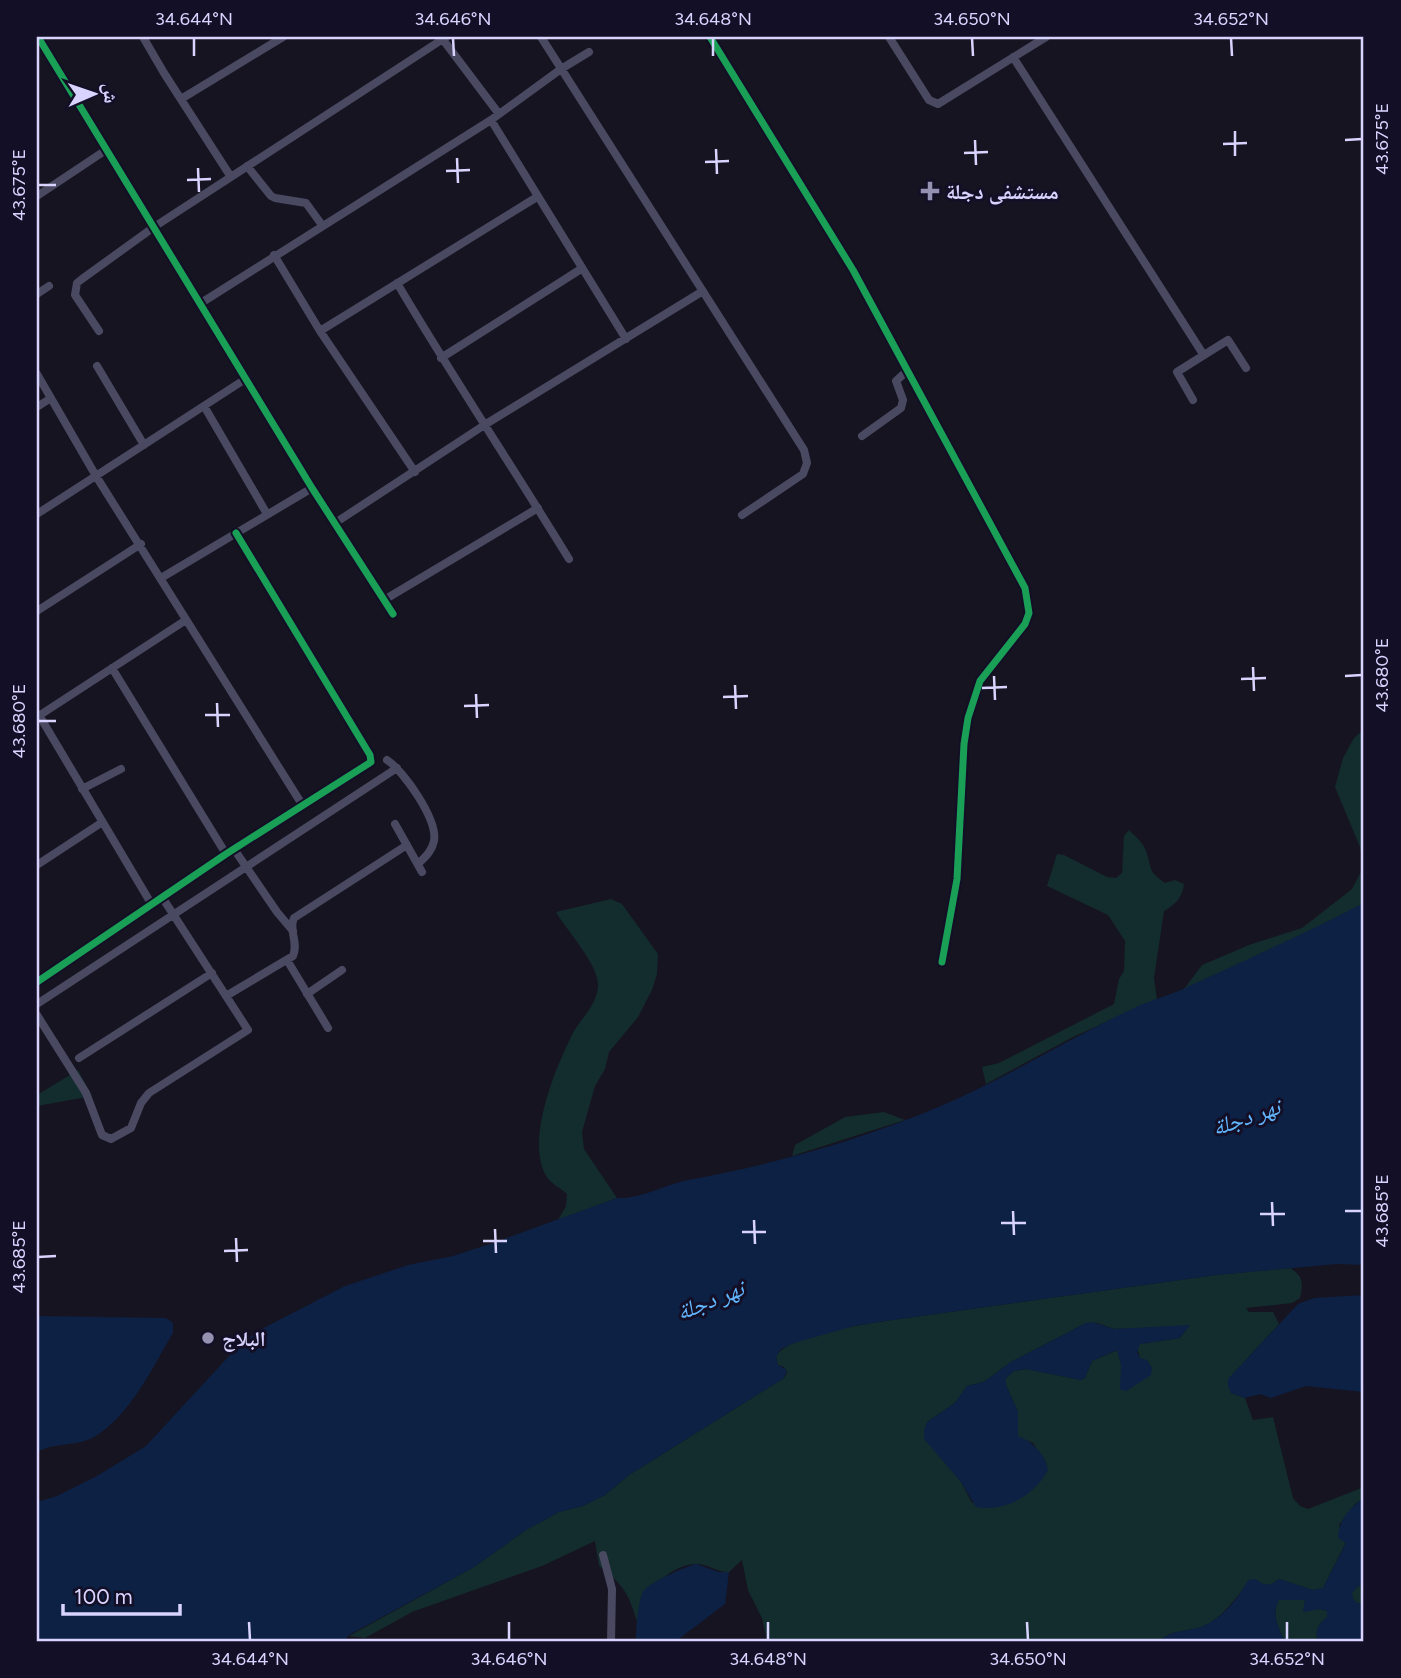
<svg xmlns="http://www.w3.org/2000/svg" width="1401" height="1678" font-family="Figtree,'Noto Naskh Arabic',sans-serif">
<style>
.green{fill:#132c2d;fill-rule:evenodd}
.water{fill:#0d2144}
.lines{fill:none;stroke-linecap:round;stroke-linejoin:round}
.minor{stroke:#4a4962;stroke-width:8}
.cycleway-casing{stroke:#130f26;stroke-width:11}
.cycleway{stroke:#1a9f57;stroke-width:7}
.ticks{fill:none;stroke:#d9d4ff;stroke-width:2.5}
.poi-dot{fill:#9591b1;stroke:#130f26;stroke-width:2.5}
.labels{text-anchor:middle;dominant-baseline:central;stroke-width:6;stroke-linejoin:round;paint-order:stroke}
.poi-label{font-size:21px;font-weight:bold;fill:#d9d4ff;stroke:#130f26;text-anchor:start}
.water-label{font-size:23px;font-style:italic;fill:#62b6ff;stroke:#130f26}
.neatline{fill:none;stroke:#d9d4ff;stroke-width:2.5}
.ticks-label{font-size:18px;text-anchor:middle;fill:#d9d4ff}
</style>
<rect width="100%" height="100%" fill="#161421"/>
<!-- green -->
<path class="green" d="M1364 729V903L1317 928 1184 989 1202 965 1249 945 1302 928 1352 889 1363 868 1360 847 1335 787 1343 758 1354 738Z
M1129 830C1136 837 1145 844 1147 854 1153 873 1148 870 1165 883L1175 880 1184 884C1182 898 1176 904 1164 911L1154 978 1157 999 1073 1037 986 1084 982 1067 999 1063 1114 1004 1119 979 1124 971 1125 941 1108 915 1047 886 1057 854 1064 855 1107 877 1116 878 1122 873 1124 836Z
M611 899 622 904 658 954 657 974 652 990 638 1017 609 1052 605 1069 595 1086 582 1132 584 1149 617 1198 558 1220 566 1206 567 1194C561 1188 551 1184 547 1177 524 1143 556 1066 573 1033 581 1018 597 1005 598 986 599 965 567 931 556 912Z
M78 1070 92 1096 37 1106V1095Z
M884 1112 905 1120 792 1156 795 1145 845 1117Z
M1290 1268C1304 1276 1303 1284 1300 1298L1292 1303 1246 1308 1249 1312H1273L1279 1324 1233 1374 1231 1393 1245 1398 1253 1420 1273 1417 1293 1498 1300 1506 1308 1509 1364 1487V1498L1355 1504 1339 1525 1346 1542 1323 1588 1313 1590 1279 1579 1271 1585 1244 1588C1233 1602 1219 1620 1202 1627 1187 1632 1171 1629 1160 1641H767L762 1618 748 1590 742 1560 729 1572C716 1572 708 1564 697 1564 676 1563 656 1584 641 1597L638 1624C628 1593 625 1586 599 1566L595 1541 542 1566 412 1612 365 1638 349 1636 474 1567 526 1530 559 1512 583 1506 605 1495 629 1475 784 1378 787 1373 784 1367 778 1365 776 1357C787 1335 861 1325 885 1321L1216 1275ZM1086 1323H1097L1114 1329 1189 1326 1180 1338 1140 1344 1137 1347 1140 1358 1121 1389V1365L1118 1350 1092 1361 1085 1378 1081 1380 1026 1369 1014 1371 1006 1378V1385L1018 1412V1437L1033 1443 1047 1464 972 1503 961 1482 931 1445 927 1422 955 1403 967 1386 984 1382 1011 1362Z
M1364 1584V1604L1357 1603 1352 1599V1592L1357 1587Z
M1279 1599 1305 1600 1304 1611 1320 1609 1327 1611V1617C1319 1624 1314 1631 1318 1641H1285C1278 1628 1271 1614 1279 1599Z"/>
<!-- water -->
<path class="water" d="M1364 903V1265L1337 1264 1216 1275 885 1321 854 1326 794 1343 781 1349 776 1357 778 1365 787 1370 784 1378 629 1475 605 1495 583 1506 559 1512 526 1530 474 1567 349 1635 344 1641H37V1502L57 1496 97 1476 146 1446 229 1356 256 1332 281 1319 345 1286 408 1265 453 1256 493 1243 617 1198C642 1199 664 1185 688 1180 775 1164 862 1140 943 1105 1008 1077 1068 1039 1132 1009 1150 1000 1169 996 1187 987 1246 960 1306 933 1364 903Z
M1364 1295V1392L1306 1386 1271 1398 1260 1394 1245 1398 1231 1393 1228 1386V1379L1298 1304 1314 1298Z
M37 1316 166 1318 173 1323V1333C152 1368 130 1416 94 1437 76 1447 55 1442 37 1452Z
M1092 1322 1114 1329 1190 1325 1180 1338 1140 1344 1137 1352 1140 1358 1147 1360 1152 1368 1151 1375 1126 1391 1120 1389 1121 1365 1117 1350 1092 1361 1085 1378 1081 1380 1026 1369 1014 1371 1006 1378V1385L1018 1412V1436C1033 1442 1045 1454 1048 1470 1034 1496 1005 1512 976 1507L961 1482 924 1439V1430L927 1422 955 1403 967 1386 984 1382 1011 1362 1086 1323Z
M1364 1498V1584L1357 1587 1352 1593 1353 1599 1357 1603 1364 1604V1641H1318C1314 1631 1319 1624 1327 1617V1611L1320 1609 1303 1612 1305 1600H1279C1271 1614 1278 1628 1285 1641H1160C1171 1629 1187 1632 1201 1627 1221 1620 1239 1598 1248 1580L1256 1579C1265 1587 1270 1586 1279 1579L1313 1590 1323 1588 1346 1543 1338 1538C1339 1520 1349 1508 1364 1498Z
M696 1564 719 1572H729L725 1604 676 1641H636C636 1630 638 1601 643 1592 649 1582 685 1567 696 1564Z"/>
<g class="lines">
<!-- minor -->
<path class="minor" d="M38 37 312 488 393 614
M143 37 164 73 229 174 232 175
M441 37 499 114
M541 37 804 450 807 463 803 474 742 515
M710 37 853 270 1025 588 1029 613 1025 624 980 681 968 718 964 744 957 879 942 962
M889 37 929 100 938 104 1046 37
M1013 57 1203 354
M181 99 283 37
M491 120 626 339
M247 166 271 196 275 198 306 203 322 225
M37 196 106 150
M274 255 320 331 415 472
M397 283C452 376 512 466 569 559
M37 294 49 286
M201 303 491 120 561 69 589 52
M99 331 75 295 77 283 82 279 154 227 446 37
M320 331 537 197
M441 358 581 269
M97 366 144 445
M37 374 96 476 303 806
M1193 400 1177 372 1228 340 1246 368
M204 406 267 514
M37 407 51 398
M862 436 901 408 903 400 896 381 908 370
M37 514 247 378
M335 523 486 424 703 291
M161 578 312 488
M384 600 538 508
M37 611 141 544
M112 668 226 854
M39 715 152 905
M37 717 186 620
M387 760C404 771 438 820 434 841 432 851 425 857 418 864
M82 789 121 769
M395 824 422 872
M234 849 277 912 293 931
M37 865 101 823
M287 960 328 1028
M37 982 226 854 371 762 370 755 236 533
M307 994 342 970
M226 996 293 956C299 942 288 930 294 918L407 845
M37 1004 397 768
M37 1015 86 1093 102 1135 111 1139 131 1128 141 1103 149 1093 248 1030 162 897
M79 1058 212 973
M603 1555 612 1589 611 1641"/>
<!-- cycleway casing -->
<g class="cycleway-casing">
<path id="cycleway" d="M38 37 312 488 393 614
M710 37 853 270 1025 588 1029 613 1025 624 980 681 968 718 964 744 957 879 942 962
M37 982 226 854 371 762 370 755 236 533"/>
</g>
<!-- cycleway -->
<use href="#cycleway" class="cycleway"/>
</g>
<!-- ticks -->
<path class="ticks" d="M194 38V56M453 38 454 56M713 38V56M972 38 973 56M1231 38 1232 56M1235 131V156M975 140 976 165M1345 140 1362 139M1223 144 1247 143M716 149 717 174M964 153 988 152M457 158 458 183M705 162 729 161M198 168 199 192M446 171 470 170M187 180 211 179M38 185H56M1253 667 1254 691M994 676 995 700M1345 676 1362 675M1241 679 1266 678M735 685 736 709M982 688 1007 687M476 694 477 718M723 697 748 696M217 703 218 727M464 706 489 705M205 715H230M38 721H56M1272 1202 1273 1226M1013 1211 1014 1235M1345 1211H1362M1260 1214H1285M754 1220 755 1244M1001 1223H1026M495 1229 496 1253M742 1232H766M236 1238 237 1262M483 1241H507M224 1251 248 1250M38 1257 56 1256M249 1622 250 1640M509 1622V1640M768 1622V1640M1027 1622 1028 1640M1287 1622V1640"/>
<!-- markers -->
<g class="poi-dot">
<path d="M926.5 180.5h7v7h7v7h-7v7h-7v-7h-7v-7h7z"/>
<circle cx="208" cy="1338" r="7"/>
</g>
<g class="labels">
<!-- poi labels -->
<g class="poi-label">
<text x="946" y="191">مستشفى دجلة</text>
<text x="222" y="1338">البلاج</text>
</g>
<!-- water labels -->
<g class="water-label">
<text transform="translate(1246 1117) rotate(-19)">نهر دجلة</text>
<text transform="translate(710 1300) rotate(-22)">نهر دجلة</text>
</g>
</g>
<!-- border -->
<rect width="1401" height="1678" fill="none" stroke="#130f26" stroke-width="77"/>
<!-- north arrow -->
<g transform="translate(94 94) rotate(88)" stroke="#130f26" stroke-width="5" paint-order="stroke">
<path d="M0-5L12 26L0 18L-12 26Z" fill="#d9d4ff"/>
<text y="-10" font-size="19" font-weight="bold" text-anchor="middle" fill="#d9d4ff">ش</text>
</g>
<!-- scale -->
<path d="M63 1604v10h117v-10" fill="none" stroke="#d9d4ff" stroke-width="3.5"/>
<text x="74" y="1604" font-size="21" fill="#d9d4ff" stroke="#130f26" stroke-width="5" paint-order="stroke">100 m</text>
<rect x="38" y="38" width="1324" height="1602" class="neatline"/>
<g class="ticks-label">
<text x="194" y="25">34.644°N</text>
<text x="453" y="25">34.646°N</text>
<text x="713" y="25">34.648°N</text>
<text x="972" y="25">34.650°N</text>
<text x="1231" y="25">34.652°N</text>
<text transform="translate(1382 139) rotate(-90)" y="6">43.675°E</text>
<text transform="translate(19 185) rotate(-90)" y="6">43.675°E</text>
<text transform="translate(1382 675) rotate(-90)" y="6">43.680°E</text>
<text transform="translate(19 721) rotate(-90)" y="6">43.680°E</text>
<text transform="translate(1382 1211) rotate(-90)" y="6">43.685°E</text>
<text transform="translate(19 1257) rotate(-90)" y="6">43.685°E</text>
<text x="250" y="1665">34.644°N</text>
<text x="509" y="1665">34.646°N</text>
<text x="768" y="1665">34.648°N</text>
<text x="1028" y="1665">34.650°N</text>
<text x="1287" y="1665">34.652°N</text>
</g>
</svg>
